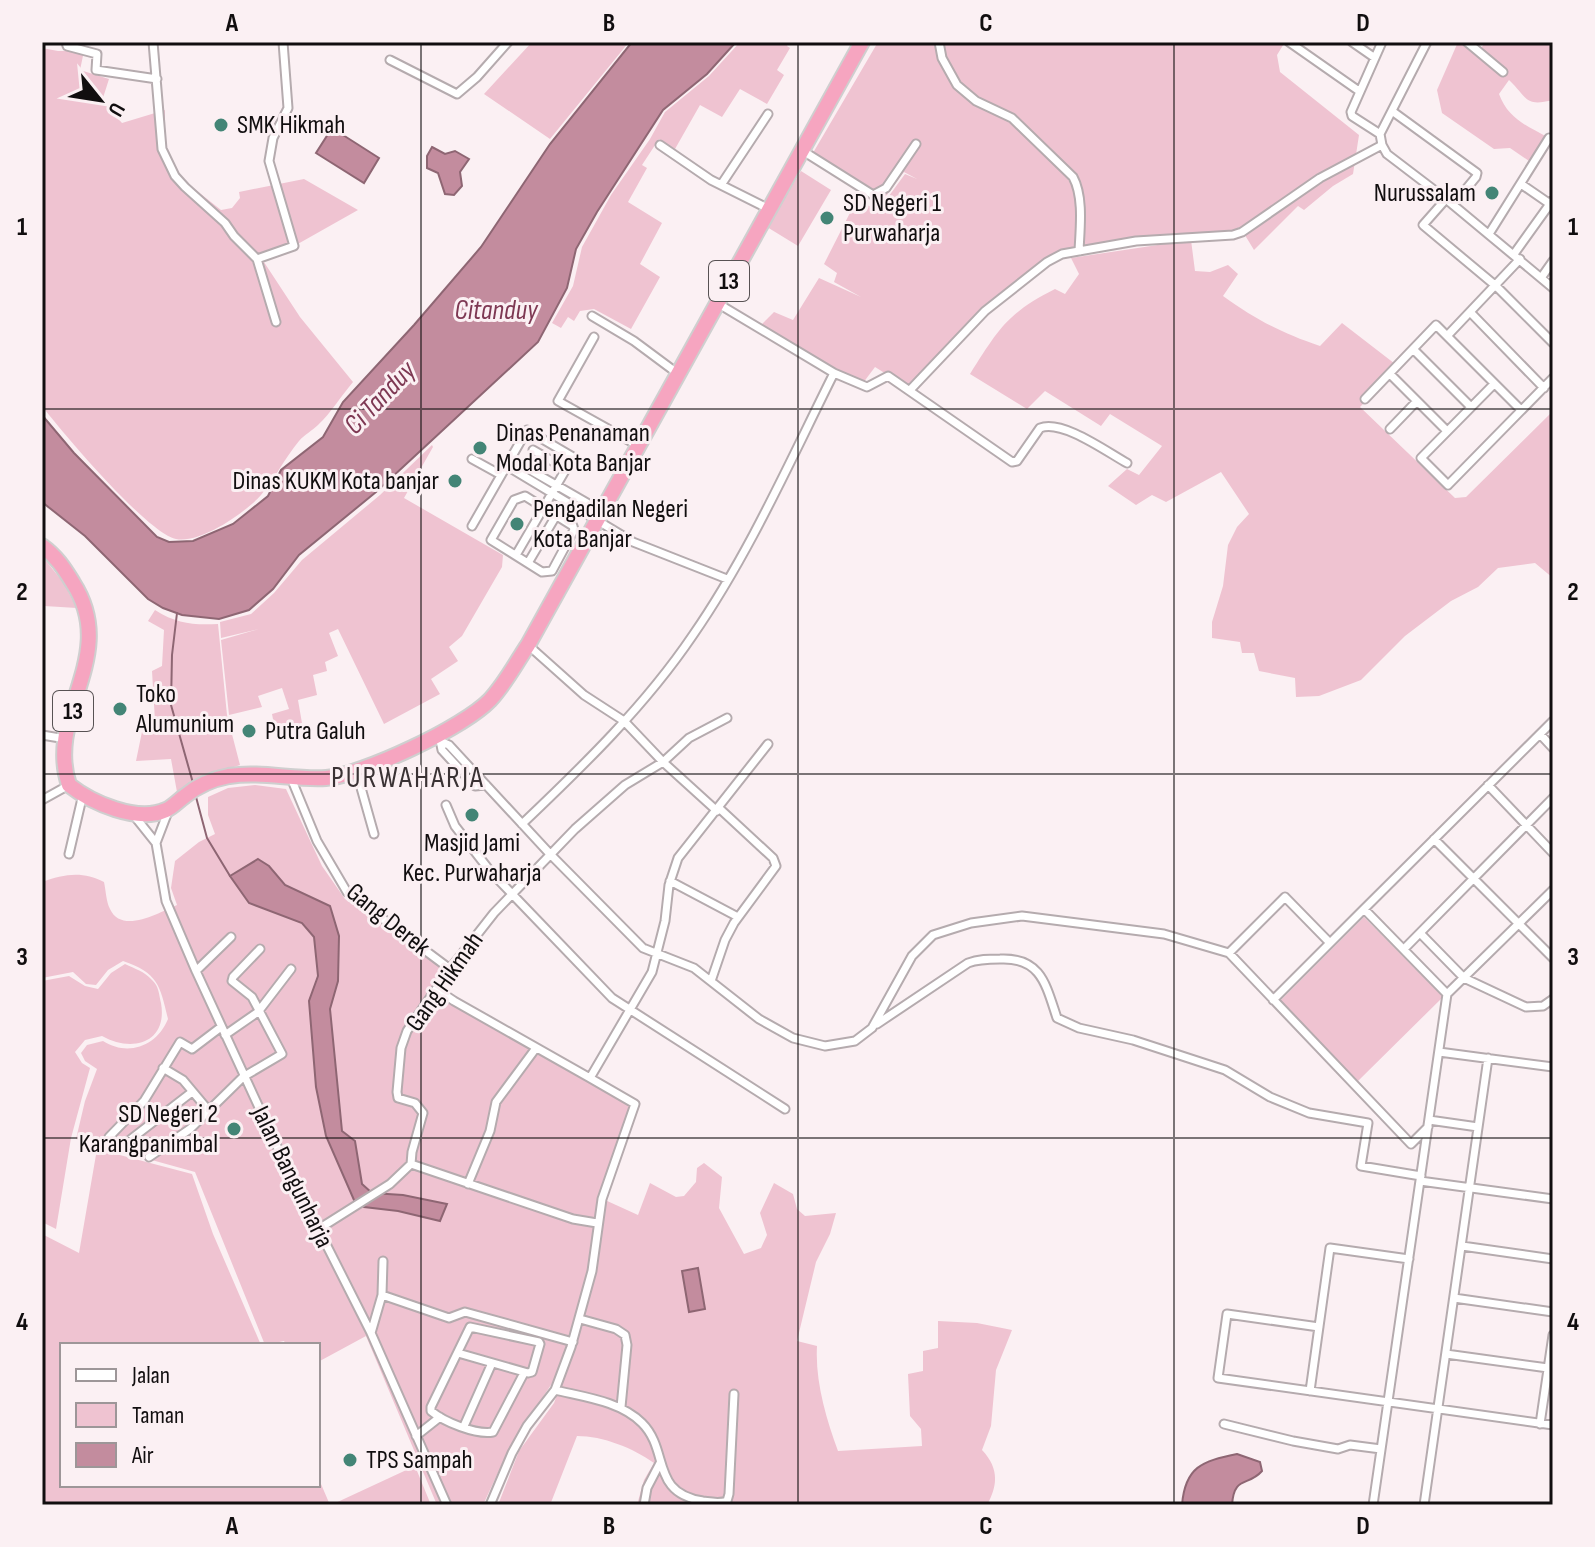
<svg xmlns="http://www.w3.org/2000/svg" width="1595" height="1547" font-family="'Sofia Sans Condensed',sans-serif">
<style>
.green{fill:#efc3d1}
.water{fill:#c38c9e;stroke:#8e6673;stroke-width:2}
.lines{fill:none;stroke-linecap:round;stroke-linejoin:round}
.stream{stroke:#8e6673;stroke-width:2}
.street-casing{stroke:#b5abae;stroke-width:11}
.highway-casing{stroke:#cfcfcf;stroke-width:18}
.street{stroke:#fff;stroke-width:7}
.highway{stroke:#f6a5c0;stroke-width:14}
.grid{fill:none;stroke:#110e0f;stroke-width:2;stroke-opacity:0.55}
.poi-dot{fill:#438576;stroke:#fbf0f3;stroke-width:3}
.labels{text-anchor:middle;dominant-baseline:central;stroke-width:6;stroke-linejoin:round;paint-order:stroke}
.shield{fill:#fbf0f3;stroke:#575253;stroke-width:2}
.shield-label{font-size:24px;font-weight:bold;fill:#110e0f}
.poi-label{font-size:26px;fill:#110e0f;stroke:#fbf0f3;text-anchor:start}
.street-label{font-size:26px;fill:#110e0f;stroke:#fbf0f3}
.water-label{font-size:28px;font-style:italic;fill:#7e3853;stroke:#fbf0f3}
.quarter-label{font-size:30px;letter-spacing:2px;fill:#3a3234;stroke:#fbf0f3}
.neatline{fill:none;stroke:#110e0f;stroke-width:3}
.grid-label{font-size:26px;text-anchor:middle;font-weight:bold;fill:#110e0f}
</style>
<rect width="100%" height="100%" fill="#fbf0f3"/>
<!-- green -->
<path class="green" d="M532 42H629L550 139 484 94Z
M740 42H789L787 46 790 48 777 70 784 75 767 104 740 89 722 117 700 105 675 149 659 139 642 165 647 168 628 202 662 223 640 264 660 277 631 329 594 309 580 311 574 321 568 317 561 328 552 323 573 286 582 247 611 195 650 139 665 112 709 76Z
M878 42H1285L1277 55 1280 72 1359 135 1353 174 1333 186 1304 210 1298 206 1254 250 1240 227 1232 231 1135 237 1061 250 1045 259 982 307 907 387 875 367 860 387 761 325 774 312 793 320 819 278 861 297 834 282 837 273 824 264 857 199 878 211 905 174 917 179 904 172 881 203 810 158Z
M1458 42H1469L1480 49 1486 42H1553V100C1524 107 1528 98 1509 80L1499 94C1508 118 1525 125 1547 137L1532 163 1510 148 1494 149 1442 113 1437 90Z
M42 48 58 51H84L80 70 109 79 102 101 122 123 165 110V154L182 179 221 210 232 208 240 198 239 192 304 179 358 210 296 245 260 256 300 317 353 382C341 396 331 413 318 425 312 431 305 434 299 441 285 458 275 478 261 495 245 513 200 544 176 539 147 533 62 432 42 406Z
M801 171 831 190 798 246 767 227Z
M1191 240 1195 271 1210 272 1228 265 1238 274 1223 296C1255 319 1281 333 1320 346L1342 323 1399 367 1360 407 1455 498 1466 497 1552 412 1553 578 1535 563 1498 568 1478 587 1451 601 1405 636 1361 680 1319 696 1296 697 1295 678 1259 671 1254 653H1242L1240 642 1212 638V622L1223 586 1228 545 1237 527 1249 514 1221 472 1166 502 1152 495 1136 505 1108 486 1127 469 1139 475 1162 446 1110 414 1101 426 1045 391 1027 409 970 374C998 330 1007 313 1055 289L1065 294 1079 274 1071 258Z
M432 445 433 447 404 498 503 555 502 567 462 636 449 647 458 661 431 679 440 694 384 724 338 629 329 633 338 656 325 662 327 671 313 675 317 695 298 700 303 729 288 731 287 740H277L272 714 289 709 282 688 258 696 262 707 229 715 221 640 259 629 221 638 220 622 251 614 274 593 302 560 380 495Z
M42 556 63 582 77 608 44 606 42 612Z
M155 610C177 624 193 625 218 624L227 715 240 765 213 774 177 792 171 759 136 761 144 722 155 721 152 671 162 666 164 630 148 621Z
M255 785 286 789 322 866 345 899 446 970 432 989 516 1041 632 1104 599 1198 587 1277 558 1374 508 1451 483 1505H437L366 1336 318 1362V1345H286L284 1341 265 1345 195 1172 76 1139 85 1101 97 1069 85 1061 81 1053 87 1045 103 1041C128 1057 157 1046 168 1019 160 985 158 973 123 961L108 970 96 985 86 984 73 972 42 978V882C64 874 83 871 104 882 106 891 106 901 110 909 122 935 160 912 177 905L171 888 175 861 199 842 215 834 208 815V797L228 788Z
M1364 917 1443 997 1358 1081 1280 1001Z
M125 964C135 969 144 971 152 980 159 986 159 995 161 1003 168 1043 132 1053 102 1036L85 1040 75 1052 82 1063 90 1068 71 1138 56 1229 42 1222V981L69 976 85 986 98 989 111 973Z
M97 1149 192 1174 213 1234 261 1345H62V1485H318V1477L330 1505H42V1234L79 1253Z
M704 1163 722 1177 719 1208 744 1254 761 1248 767 1235 760 1213 774 1183 793 1194 797 1209 805 1216 836 1213 830 1234 816 1262 797 1341 817 1346C815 1381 826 1418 838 1451L922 1446 921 1429 910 1416 908 1374 923 1371V1351L938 1348V1321L977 1323 1012 1330 996 1370 991 1426 982 1450C999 1468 998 1485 987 1505H637L644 1480 654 1463C633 1448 603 1436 577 1436L550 1505H498L519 1451 554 1403 569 1363 595 1277 599 1222 605 1200 638 1215 650 1183 676 1197 684 1196 696 1182 697 1168Z
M415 1466 431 1505H331Z"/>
<!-- water -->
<path class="water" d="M632 42H736L707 74 663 110 597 212 576 249 567 288 538 342 376 492 299 555 273 589 249 610 219 619 182 615 163 608 148 599 85 536 42 502V415L74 453 157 537 169 542 193 541 233 524 268 496 281 470 323 437 343 402 414 325 481 247 550 144Z
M332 128 379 158 364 183 316 153Z
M432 147 445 154 455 151 469 159 460 172 462 186 454 195 445 194 438 173 427 168V156Z
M258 859 269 866 285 885 330 906 339 936 338 981 330 1009 342 1131 355 1141 362 1184 372 1193 403 1195 447 1204 440 1221 398 1211 364 1207 354 1200 326 1136 316 1087 309 1001 318 976 314 937 302 923 249 903 230 876Z
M698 1268 705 1309 689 1312 682 1271Z
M1237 1454 1260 1462 1262 1471C1248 1487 1234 1475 1232 1505H1182C1185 1467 1202 1461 1237 1454Z"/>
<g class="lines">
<!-- stream -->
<path class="stream" d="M177 613 172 655 171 705 193 783
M196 797 207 838 230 876"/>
<!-- street casing -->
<g class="street-casing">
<path id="street" d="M66 42 67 46 97 54 96 70 157 79
M153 42 162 149 175 176 185 187 225 223 234 236 257 259 276 322
M939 42 942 58 957 85 976 101 1012 118 1073 177C1084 197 1080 229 1079 251
M1289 42 1359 91
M1352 42 1375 58
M1427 42 1380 134 1382 145 1387 154 1446 199 1553 288
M1467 42 1503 72
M390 60 457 94 477 77 508 42
M1392 111 1477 173 1476 177 1453 205
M1380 134 1352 116 1351 112 1382 42
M660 145 711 180 769 209
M803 151 873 195 886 188 916 144
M1521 184 1550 204
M721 185 768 114
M1446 199 1423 225 1496 286 1553 343
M1489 234 1549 138
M1514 254 1552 201
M257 259 294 246 269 161 273 138 288 108 283 42
M1541 278 1553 261
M717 303 834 373 867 387 888 376 1012 462 1017 461 1040 428C1062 419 1107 452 1127 463
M1470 312 1544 388
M592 316 634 341 677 373
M1447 336 1520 259
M594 337 558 401 637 445
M1413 349 1471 407
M1390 374 1447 431
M1494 384 1421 458 1448 485 1553 378
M910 390 985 311 1047 262 1062 254 1136 241 1233 235 1242 232 1320 178 1382 145
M1365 399 1436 325 1521 410
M1390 429 1417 401
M533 450 566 469
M472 459 501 475
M511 459 601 511
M507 466 633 542 727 579
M525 496 573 526 574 530 552 571 542 572 491 540 514 500Z
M472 526 527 430 573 457 516 555
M528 563 557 514
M528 645 584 695 624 721 663 762 717 811
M1540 734 1553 748
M42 735 66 739
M440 740 442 750 475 786 486 785
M442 742 449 745 550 854 643 948 694 968 759 1019 793 1038 825 1046 855 1041 872 1028 912 956 933 935 971 923 1022 916 1164 934 1229 953 1411 1144 1428 1127
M356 770 374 834
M291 778 317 841 347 892 450 969
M1488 785 1553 853
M42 800 69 785
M446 805 455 826 490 871 612 998 785 1109
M132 813 156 843 166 901 196 971 281 1155 371 1333 447 1505
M522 824C583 766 645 706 693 635 749 554 790 461 834 373
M1434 839 1553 958
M156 843 169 809
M69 854 83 794
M670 881 738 917
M1420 933 1464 978 1526 1007 1543 1006 1553 999
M1404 949 1553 798
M1229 953 1285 897 1330 943
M196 971 231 937
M711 981 725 940 734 923 776 866 773 858 719 808
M436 989 454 1001 590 1078
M1447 994 1364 909 1553 721
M1273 1000 1364 909
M877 1024 968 963C978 959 989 959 1000 959 1041 957 1046 985 1057 1018L1079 1028 1133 1040 1225 1070 1270 1097 1309 1113 1368 1123 1361 1166 1421 1176
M225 1035 258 1012 291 969
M1439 1052 1553 1067
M163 1068 183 1080 209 1111
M1429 1120 1478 1127
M109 1137 144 1101 180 1042 192 1049 221 1027
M122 1146 192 1092
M149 1157 190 1129 243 1077 282 1054 252 997 232 981 233 977 260 949
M411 1164 412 1152 423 1113 415 1103 398 1098 397 1092 401 1048 407 1031 450 969 494 913 575 829 625 785 663 762 689 738 727 718
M411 1164 573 1219 597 1223
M1420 1181 1553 1199
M468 1184 490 1131 496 1102 536 1048
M317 1230 390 1184 411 1164
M1462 1246 1553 1259
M382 1295 449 1318 465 1312 573 1342
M1454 1298 1553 1312
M580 1319 616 1329 625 1335 627 1345 621 1407
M1319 1327 1227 1314 1218 1378 1553 1425
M371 1333 382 1295 383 1261
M458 1353 528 1373 532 1372 540 1344 539 1342 470 1327 431 1407V1411C444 1422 476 1435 493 1432L524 1373
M1446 1354 1548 1368
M555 1390C584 1397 620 1401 642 1423 670 1451 650 1493 703 1501 711 1502 719 1504 727 1501L729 1494 734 1394
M1310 1391 1330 1248 1409 1259
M1224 1424 1293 1441 1338 1449 1350 1445 1381 1449
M1540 1424 1553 1335
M464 1426 492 1363
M416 1436 440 1417
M490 1505 512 1453 527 1426 555 1390 571 1347 592 1271 602 1199 635 1104 590 1078 652 972 665 921 669 885 678 858 768 744
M644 1505 647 1488 660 1463
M1373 1505 1447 994 1553 890
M1424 1505 1488 1058"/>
</g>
<!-- highway casing -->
<g class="highway-casing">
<path id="highway" d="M42 546C56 556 64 568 73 583 120 656 45 714 69 785 92 803 137 823 166 810 173 807 179 800 185 796 198 785 213 779 229 776 261 771 294 780 326 778 363 775 464 727 490 700 505 684 516 663 528 645L862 42"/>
</g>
<!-- street -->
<use href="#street" class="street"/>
<!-- highway -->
<use href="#highway" class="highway"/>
</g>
<!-- grid -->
<path class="grid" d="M421 42V1505M798 42V1505M1174 42V1505M42 409H1553M42 774H1553M42 1138H1553"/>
<!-- markers -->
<g class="poi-dot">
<circle cx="221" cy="125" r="8"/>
<circle cx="1492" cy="193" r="8"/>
<circle cx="827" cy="218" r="8"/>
<circle cx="480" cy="448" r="8"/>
<circle cx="455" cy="481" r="8"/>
<circle cx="517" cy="524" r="8"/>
<circle cx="120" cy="709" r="8"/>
<circle cx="249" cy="731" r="8"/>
<circle cx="472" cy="815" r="8"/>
<circle cx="234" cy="1129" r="8"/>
<circle cx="350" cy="1460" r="8"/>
</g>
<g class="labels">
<!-- shield labels -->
<g class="shield">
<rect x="709" y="261" width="40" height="40" rx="6"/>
<rect x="53" y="691" width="40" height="40" rx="6"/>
</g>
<g class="shield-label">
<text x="729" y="281">13</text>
<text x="73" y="711">13</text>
</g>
<!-- poi labels -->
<g class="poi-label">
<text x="237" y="125">SMK Hikmah</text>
<text x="1476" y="193" text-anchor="end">Nurussalam</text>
<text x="843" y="203">SD Negeri 1<tspan x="843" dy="30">Purwaharja</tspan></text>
<text x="496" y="433">Dinas Penanaman<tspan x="496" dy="30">Modal Kota Banjar</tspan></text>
<text x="439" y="481" text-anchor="end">Dinas KUKM Kota banjar</text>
<text x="533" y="509">Pengadilan Negeri<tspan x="533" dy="30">Kota Banjar</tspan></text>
<text x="136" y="694">Toko<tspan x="136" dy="30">Alumunium</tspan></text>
<text x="265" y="731">Putra Galuh</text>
<text x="472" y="843" text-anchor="middle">Masjid Jami<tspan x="472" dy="30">Kec. Purwaharja</tspan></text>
<text x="218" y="1114" text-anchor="end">SD Negeri 2<tspan x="218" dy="30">Karangpanimbal</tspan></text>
<text x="366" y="1460">TPS Sampah</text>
</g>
<!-- street labels -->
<g class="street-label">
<text transform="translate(388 920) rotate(39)">Gang Derek</text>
<text transform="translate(445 982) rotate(-55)">Gang Hikmah</text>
<text transform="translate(292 1177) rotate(64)">Jalan Bangunharja</text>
</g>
<!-- water labels -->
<g class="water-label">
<text x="496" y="310">Citanduy</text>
<text transform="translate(380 398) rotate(-46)">Ci Tanduy</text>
</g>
<!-- quarter labels -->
<g class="quarter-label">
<text x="408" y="778">PURWAHARJA</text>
</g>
</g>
<!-- border -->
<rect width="1595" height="1547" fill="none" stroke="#fbf0f3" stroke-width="88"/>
<!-- legend -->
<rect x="60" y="1343" width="260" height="144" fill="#fbf0f3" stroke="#9d9698" stroke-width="2"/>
<rect x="76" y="1369" width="40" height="12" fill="#ffffff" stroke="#9d9698" stroke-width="2"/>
<text x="132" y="1383" font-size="24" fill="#110e0f">Jalan</text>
<rect x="76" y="1403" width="40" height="24" fill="#efc3d1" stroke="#9d9698" stroke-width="2"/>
<text x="132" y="1423" font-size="24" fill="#110e0f">Taman</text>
<rect x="76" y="1443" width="40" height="24" fill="#c38c9e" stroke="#9d9698" stroke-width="2"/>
<text x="132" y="1463" font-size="24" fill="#110e0f">Air</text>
<!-- north arrow -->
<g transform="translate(100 100) rotate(120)" stroke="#fbf0f3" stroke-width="6" paint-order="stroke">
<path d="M0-6L14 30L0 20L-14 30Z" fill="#110e0f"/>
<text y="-12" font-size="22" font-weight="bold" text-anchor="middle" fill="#110e0f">U</text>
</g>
<rect x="44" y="44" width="1507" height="1459" class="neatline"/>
<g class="grid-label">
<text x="232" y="31">A</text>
<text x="609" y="31">B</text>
<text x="986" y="31">C</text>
<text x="1363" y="31">D</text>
<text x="22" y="235">1</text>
<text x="1573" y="235">1</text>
<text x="22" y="600">2</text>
<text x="1573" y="600">2</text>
<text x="22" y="965">3</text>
<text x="1573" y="965">3</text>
<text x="22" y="1330">4</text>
<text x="1573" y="1330">4</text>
<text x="232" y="1534">A</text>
<text x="609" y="1534">B</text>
<text x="986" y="1534">C</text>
<text x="1363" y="1534">D</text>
</g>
</svg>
